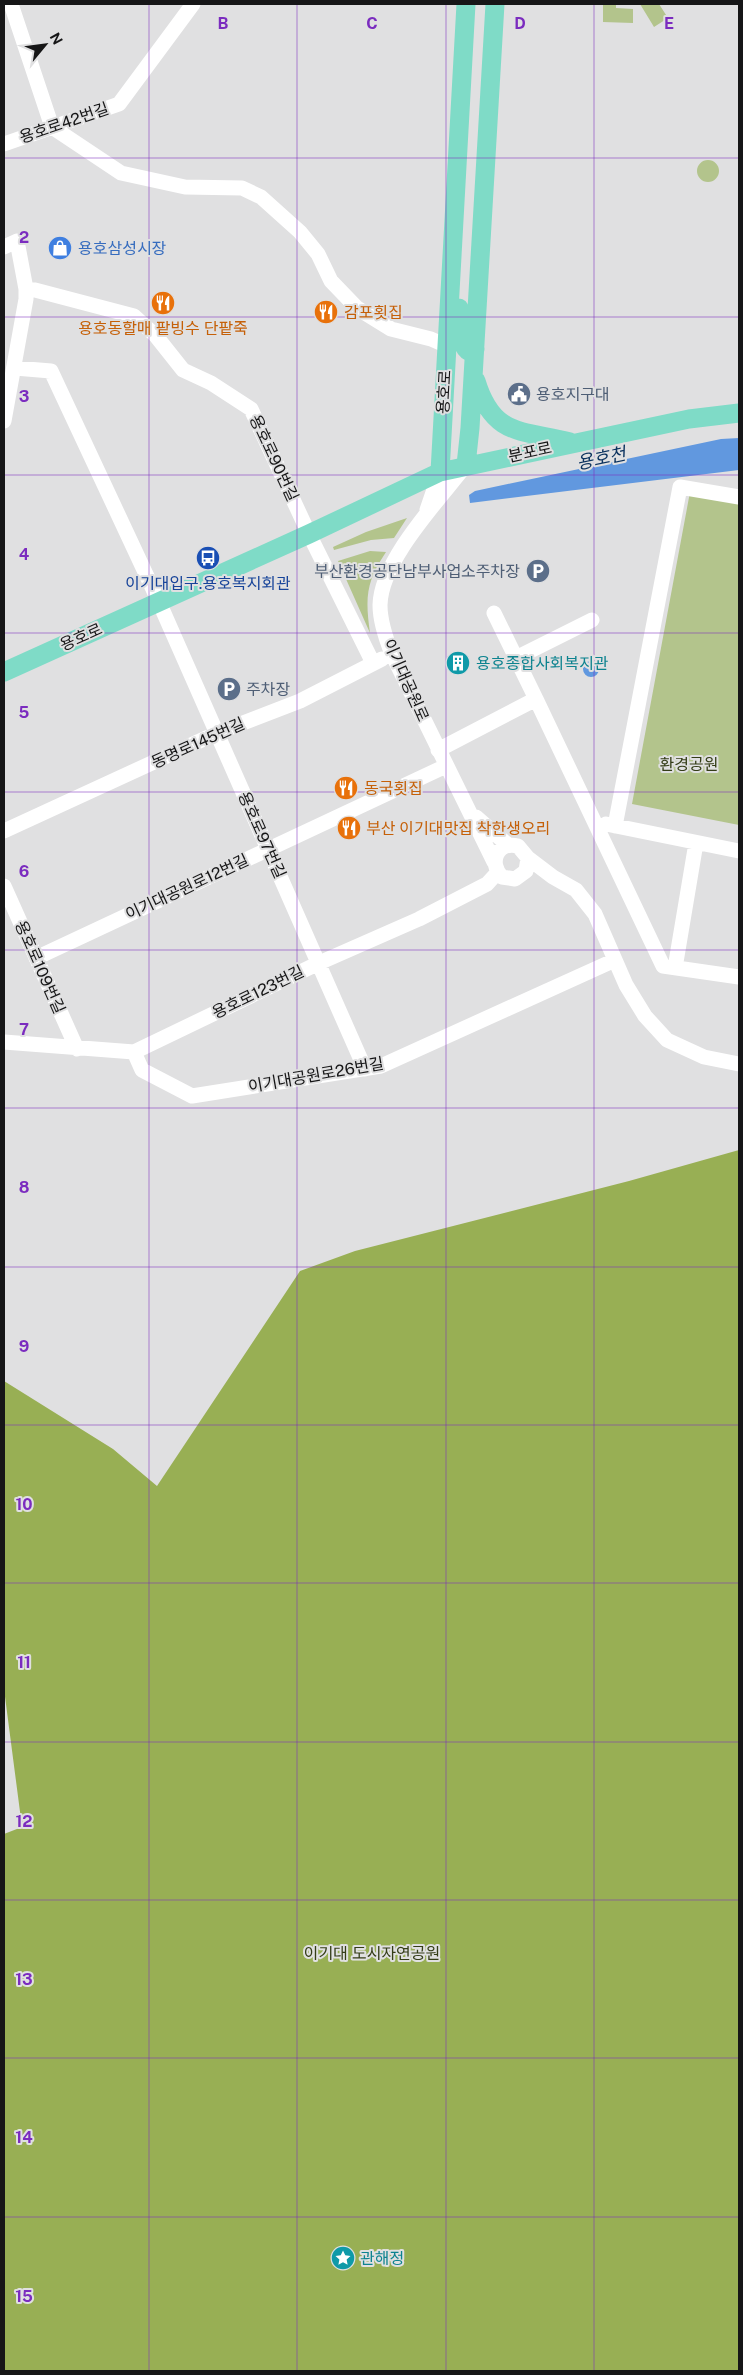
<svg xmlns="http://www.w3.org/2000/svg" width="743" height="2375" font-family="'Public Sans','Noto Sans KR',sans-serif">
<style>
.green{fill:#b3c48c}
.forest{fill:#98af54}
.water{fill:#6198df}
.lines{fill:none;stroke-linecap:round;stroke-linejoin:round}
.minor{stroke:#fff;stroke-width:15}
.major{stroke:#7fdbc7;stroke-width:19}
.grid{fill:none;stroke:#7b2cbf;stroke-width:1;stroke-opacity:0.55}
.labels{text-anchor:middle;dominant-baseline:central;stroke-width:4;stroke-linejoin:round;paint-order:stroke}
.street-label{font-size:16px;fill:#161617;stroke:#e0e0e1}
.shop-label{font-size:16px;fill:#366cbe;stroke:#e0e0e1;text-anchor:start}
.food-label{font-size:16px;fill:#c56008;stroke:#e0e0e1;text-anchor:start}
.service-label{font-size:16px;fill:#4e5e75;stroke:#e0e0e1;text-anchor:start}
.transit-label{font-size:16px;fill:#164399;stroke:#e0e0e1}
.culture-label{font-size:16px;fill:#0d838f;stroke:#e0e0e1;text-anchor:start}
.park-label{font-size:16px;fill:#343d17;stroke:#e0e0e1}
.water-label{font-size:18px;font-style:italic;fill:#0b325e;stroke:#e0e0e1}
.grid-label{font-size:16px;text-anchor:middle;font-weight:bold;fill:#7b2cbf;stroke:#e0e0e1;stroke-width:4;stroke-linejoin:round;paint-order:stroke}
</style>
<rect width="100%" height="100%" fill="#e0e0e1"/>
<!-- green -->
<path class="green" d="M603 4H616V8L633 9V23L603 22Z
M640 4H659L668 18 654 27Z
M697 171a11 11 0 1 1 22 0a11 11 0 1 1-22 0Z
M690 492 739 501V825L632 804Z
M407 518 394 538 371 540 334 550 333 547 366 532Z
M370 551 386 552C366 582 365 597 370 633L338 561Z"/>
<!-- forest -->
<path class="forest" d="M739 1150V2371H4V1834L22 1827 4 1689V1381L113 1449 157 1486 300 1271 355 1251 629 1181Z"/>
<!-- water -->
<path class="water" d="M739 438V470L470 503 469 495 475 491 721 439Z
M583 669a8 8 0 1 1 16 0a8 8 0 1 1-16 0Z"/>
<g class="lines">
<!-- minor -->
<path class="minor" d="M11 4 52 127 121 173 185 187 242 188 261 197 300 232 318 254 331 281 357 308 391 329 431 339 447 346
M4 144 119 104 193 4
M4 247 17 241 26 289V299L4 421
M26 289 35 290 134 316 156 336 183 370 211 383 251 409 309 534 373 663
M15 368 51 371 159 602 365 1069
M466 465C439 500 381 560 380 605 380 622 386 639 392 654L494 862
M427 510 440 472
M494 613 516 658
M536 699 663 966 739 977
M438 750 536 699 516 658 592 620
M476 817 508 845
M606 824 739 851
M615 826 680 487 739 497
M4 831 217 733 300 701 382 659
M528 858 526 871 515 879 502 877C488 863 497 841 518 846L528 858 553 877 576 890 595 914 626 985 645 1016 667 1040 704 1057 739 1064
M4 886 77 1049
M36 958 446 766
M675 968 696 843
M4 1042 134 1052 319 963 419 919 487 884 498 872
M134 1052 142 1070 192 1096 381 1066 615 960"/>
<!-- major -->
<path class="major" d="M459 308C459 321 458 342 468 351L475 349
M476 381C493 437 522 430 570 442
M466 465 470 428 495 4
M440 472 466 4
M4 672 309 534 440 472 689 419 739 413"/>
</g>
<!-- grid -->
<path class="grid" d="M149 4V2371M297 4V2371M446 4V2371M594 4V2371M4 158H739M4 317H739M4 475H739M4 633H739M4 792H739M4 950H739M4 1108H739M4 1267H739M4 1425H739M4 1583H739M4 1742H739M4 1900H739M4 2058H739M4 2217H739"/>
<!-- icons -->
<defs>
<g id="shop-disc" transform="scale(1.25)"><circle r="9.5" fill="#3f7fe0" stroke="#e0e0e1"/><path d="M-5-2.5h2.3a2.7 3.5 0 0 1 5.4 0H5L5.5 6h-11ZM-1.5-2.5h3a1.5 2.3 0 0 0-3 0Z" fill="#fff"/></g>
<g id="restaurant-disc" transform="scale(1.25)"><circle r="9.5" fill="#e8710a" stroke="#e0e0e1"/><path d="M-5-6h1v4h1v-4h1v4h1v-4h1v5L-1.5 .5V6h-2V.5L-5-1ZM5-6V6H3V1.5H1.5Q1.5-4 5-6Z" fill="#fff"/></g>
<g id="civic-disc" transform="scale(1.25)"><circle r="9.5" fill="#5c6f8a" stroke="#e0e0e1"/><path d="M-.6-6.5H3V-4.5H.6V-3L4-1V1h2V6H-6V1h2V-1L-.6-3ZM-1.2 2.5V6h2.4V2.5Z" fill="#fff"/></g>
<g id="bus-disc" transform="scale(1.25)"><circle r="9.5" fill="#1a4fb4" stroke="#e0e0e1"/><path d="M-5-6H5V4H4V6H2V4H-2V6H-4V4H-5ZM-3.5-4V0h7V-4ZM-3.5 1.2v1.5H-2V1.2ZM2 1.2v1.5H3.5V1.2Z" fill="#fff"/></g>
<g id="parking-disc" transform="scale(1.25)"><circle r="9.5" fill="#5c6f8a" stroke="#e0e0e1"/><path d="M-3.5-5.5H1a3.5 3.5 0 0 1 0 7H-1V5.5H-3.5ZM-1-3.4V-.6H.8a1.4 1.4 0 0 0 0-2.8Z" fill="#fff"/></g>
<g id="building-disc" transform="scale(1.25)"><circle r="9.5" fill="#0f9aa8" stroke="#e0e0e1"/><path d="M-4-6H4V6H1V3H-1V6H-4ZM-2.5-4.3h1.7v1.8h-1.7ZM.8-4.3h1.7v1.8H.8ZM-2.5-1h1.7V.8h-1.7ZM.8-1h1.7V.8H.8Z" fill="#fff"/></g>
<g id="sight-disc" transform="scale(1.25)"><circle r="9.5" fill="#0f9aa8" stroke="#e0e0e1"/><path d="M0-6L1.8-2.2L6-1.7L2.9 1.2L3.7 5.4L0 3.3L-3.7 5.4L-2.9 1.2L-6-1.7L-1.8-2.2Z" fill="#fff"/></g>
</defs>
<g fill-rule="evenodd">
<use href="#shop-disc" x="60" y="248"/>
<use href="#restaurant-disc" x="163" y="303"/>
<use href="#restaurant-disc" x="326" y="312"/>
<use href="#civic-disc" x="519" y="394"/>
<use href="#bus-disc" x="208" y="558"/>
<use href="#parking-disc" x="538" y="571"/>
<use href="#building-disc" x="458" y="663"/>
<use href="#parking-disc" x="229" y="689"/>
<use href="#restaurant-disc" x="346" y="788"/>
<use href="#restaurant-disc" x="349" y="828"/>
<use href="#sight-disc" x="343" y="2258"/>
</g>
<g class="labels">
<!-- street labels -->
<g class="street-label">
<text transform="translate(64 123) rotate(-19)">용호로42번길</text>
<text transform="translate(444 392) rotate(-87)">용호로</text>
<text transform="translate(530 452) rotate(-12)">분포로</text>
<text transform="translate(274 458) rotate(65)">용호로90번길</text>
<text transform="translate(81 637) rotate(-24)">용호로</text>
<text transform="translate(406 680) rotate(66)">이기대공원로</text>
<text transform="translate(198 743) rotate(-24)">동명로145번길</text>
<text transform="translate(262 835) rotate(66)">용호로97번길</text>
<text transform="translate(187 887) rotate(-25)">이기대공원로12번길</text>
<text transform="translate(40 967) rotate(66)">용호로109번길</text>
<text transform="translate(258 992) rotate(-26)">용호로123번길</text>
<text transform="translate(316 1075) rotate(-10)">이기대공원로26번길</text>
</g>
<!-- shop labels -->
<g class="shop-label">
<text x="78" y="248">용호삼성시장</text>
</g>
<!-- food labels -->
<g class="food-label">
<text x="344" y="312">감포횟집</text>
<text x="163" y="328" text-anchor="middle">용호동할매 팥빙수 단팥죽</text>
<text x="364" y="788">동국횟집</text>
<text x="366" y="828">부산 이기대맛집 착한생오리</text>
</g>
<!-- service labels -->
<g class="service-label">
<text x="536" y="394">용호지구대</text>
<text x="520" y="571" text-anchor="end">부산환경공단남부사업소주차장</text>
<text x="246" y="689">주차장</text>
</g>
<!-- transit labels -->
<g class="transit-label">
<text x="208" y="583">이기대입구.용호복지회관</text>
</g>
<!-- culture labels -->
<g class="culture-label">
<text x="476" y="663">용호종합사회복지관</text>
<text x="360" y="2258">관해정</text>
</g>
<!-- park labels -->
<g class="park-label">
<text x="689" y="764">환경공원</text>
<text x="372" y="1953">이기대 도시자연공원</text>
</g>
<!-- water labels -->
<g class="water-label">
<text transform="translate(601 458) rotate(-12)">용호천</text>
</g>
</g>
<g class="grid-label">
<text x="223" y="29">B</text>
<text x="372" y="29">C</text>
<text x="520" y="29">D</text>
<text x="669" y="29">E</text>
<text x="24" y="243">2</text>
<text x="24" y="402">3</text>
<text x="24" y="560">4</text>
<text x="24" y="718">5</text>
<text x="24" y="877">6</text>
<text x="24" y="1035">7</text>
<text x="24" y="1193">8</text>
<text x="24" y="1352">9</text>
<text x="24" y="1510">10</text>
<text x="24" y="1668">11</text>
<text x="24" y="1827">12</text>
<text x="24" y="1985">13</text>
<text x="24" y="2143">14</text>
<text x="24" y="2302">15</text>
</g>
<!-- border -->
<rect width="743" height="2375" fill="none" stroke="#161617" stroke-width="10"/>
<!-- north arrow -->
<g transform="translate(45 45) rotate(61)" stroke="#e0e0e1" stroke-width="4" paint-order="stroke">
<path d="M0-4L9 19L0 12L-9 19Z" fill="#161617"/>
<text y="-8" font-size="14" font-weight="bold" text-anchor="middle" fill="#161617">N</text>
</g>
</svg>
